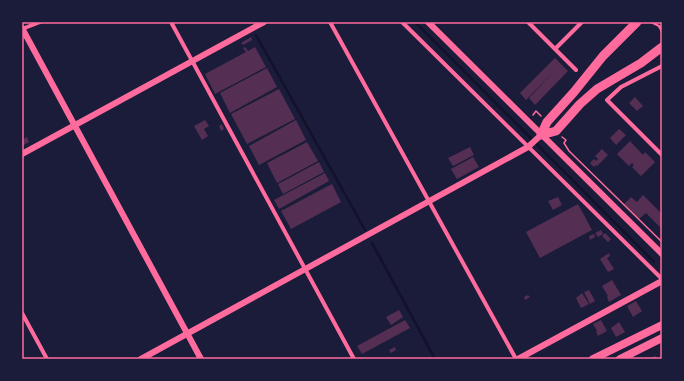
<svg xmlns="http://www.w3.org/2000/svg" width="684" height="381" font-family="'Public Sans',sans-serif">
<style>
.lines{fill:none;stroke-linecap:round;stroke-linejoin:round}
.stream{stroke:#12122b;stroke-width:2.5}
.building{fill:#542f53}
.path{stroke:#ff6b9d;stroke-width:1.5}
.service{stroke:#ff6b9d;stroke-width:2.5}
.minor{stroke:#ff6b9d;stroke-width:4}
.tertiary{stroke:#ff6b9d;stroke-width:6}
.primary{stroke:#ff6b9d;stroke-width:8}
.motorway{stroke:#ff6b9d;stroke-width:9}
.neatline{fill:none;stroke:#ff6b9d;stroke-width:1.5}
</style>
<rect width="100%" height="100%" fill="#1b1b3a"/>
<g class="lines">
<!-- stream -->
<path class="stream" d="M415 22 654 262
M256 35 365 230
M372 243 435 359"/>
</g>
<!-- building -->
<path class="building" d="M251 37 252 40 243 45 241 43Z
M245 47 248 51 255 47 266 67 215 94 205 74 246 52 243 48Z
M555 58 568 71 535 105 529 98 555 70 526 100 520 93Z
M267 68 277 87 230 113 220 93Z
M279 89 295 119 247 144 231 114Z
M635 97 643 106 637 111 629 103Z
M205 120 209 126 204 129 208 136 202 140 194 126Z
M296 120 306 140 259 165 249 146Z
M222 124 224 129 221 131 219 126Z
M619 129 626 135 616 145 610 138Z
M27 137 29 142 22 146V140Z
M630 141 643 155 645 152 655 162 641 176 632 167 634 165 632 163 629 166 617 154Z
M307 142 318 161 277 183 267 163Z
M470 147 474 155 453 166 448 158Z
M602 149 608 155 597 166 596 165 594 167 590 163 594 159 596 161 598 159 595 156Z
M473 157 479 167 457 179 451 169Z
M319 162 324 172 283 194 278 184Z
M325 173 329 181 279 209 274 200Z
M332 184 341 202 291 229 281 211Z
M643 195 662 214 661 228 646 213 639 219 624 204 631 197 637 202Z
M558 197 562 205 553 210 548 201Z
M578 204 592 230 540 258 526 232Z
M601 230 603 234 598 237 595 233Z
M605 233 611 239 608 242 602 236Z
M594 234 595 237 590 240 589 236Z
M609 253 610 256 607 258 614 269 608 272 600 259Z
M612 280 621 295 609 302 607 297 608 296 602 286Z
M589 290 595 301 590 304 584 292Z
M582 293 589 304 581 308 576 298Z
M528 295 530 297 525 300 524 297Z
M636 301 642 311 633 317 627 306Z
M399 310 403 317 391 325 386 317Z
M405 320 410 328 362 354 357 346Z
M601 320 607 331 598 336 596 332 597 331 593 324Z
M619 322 625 332 616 337 611 328Z
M395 347 396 350 391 353 389 350Z
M656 356 657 359H649V358Z"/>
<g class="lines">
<!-- path -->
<path class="path" d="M533 115 536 111 541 116
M562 137 566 140 564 143 569 151 662 242"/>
<!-- service -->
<path class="service" d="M651 22 659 26 662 31"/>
<!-- minor -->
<path class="minor" d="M171 22 354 359
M330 22 516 359
M402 22 662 279
M528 22 576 70
M22 29 40 22
M555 49 582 22
M662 66 621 87 607 100 662 155
M22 313 47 359"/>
<!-- tertiary -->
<path class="tertiary" d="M428 22 662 254
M22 28 201 359
M22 154 264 22
M141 359 528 147 541 135
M518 359 662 281"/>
<!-- primary -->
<path class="primary" d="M593 359 662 325
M620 359 662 338"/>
<!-- motorway -->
<path class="motorway" d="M541 135 556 131 580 104 597 89 641 63 662 47
M541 135 547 122 574 92 603 56 637 22"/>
</g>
<!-- border -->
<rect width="684" height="381" fill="none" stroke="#1b1b3a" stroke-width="46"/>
<rect x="23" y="23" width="638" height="335" class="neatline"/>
</svg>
